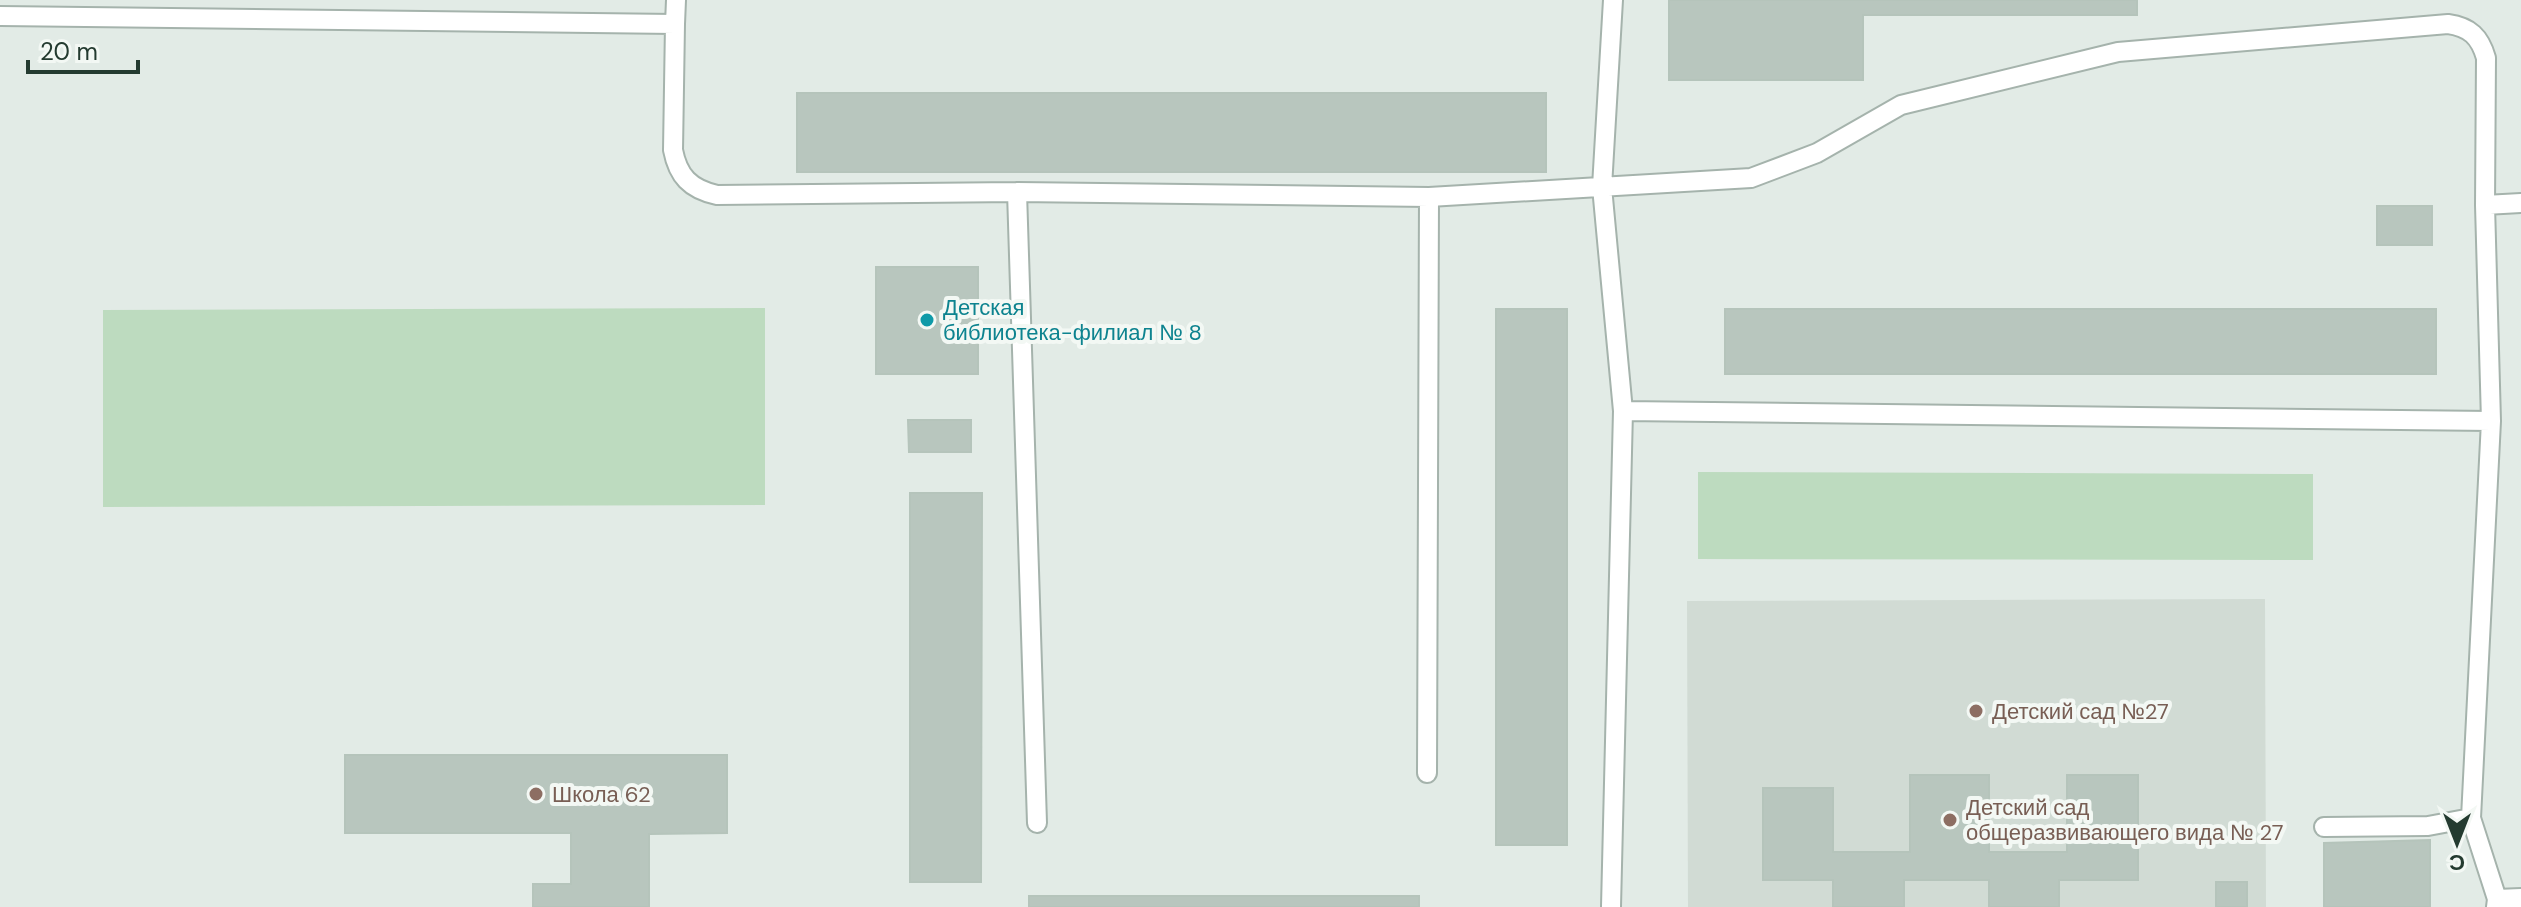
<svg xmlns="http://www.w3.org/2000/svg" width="2521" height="907" font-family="'DM Sans',sans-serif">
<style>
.built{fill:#d1dbd4}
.green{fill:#bddbbf}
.building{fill:#b8c6be;stroke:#b5c4bb;stroke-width:2}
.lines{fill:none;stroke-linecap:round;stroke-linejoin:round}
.lane-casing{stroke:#a5b3ac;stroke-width:22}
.lane{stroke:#fff;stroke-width:18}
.culture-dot{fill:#0f9aa8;stroke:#f3f8f4;stroke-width:3}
.education-dot{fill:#8d6e63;stroke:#f3f8f4;stroke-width:3}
.labels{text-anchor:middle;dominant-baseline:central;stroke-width:8;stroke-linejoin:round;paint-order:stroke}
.culture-label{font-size:22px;fill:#0d838f;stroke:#f3f8f4;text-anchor:start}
.education-label{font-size:22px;fill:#785e54;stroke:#f3f8f4;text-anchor:start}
</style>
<rect width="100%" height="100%" fill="#e2ebe6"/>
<!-- built -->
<path class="built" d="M2265 599 2266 907H1688L1687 601Z"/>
<!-- green -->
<path class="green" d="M765 308V505L103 507V310Z
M1698 472 2313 474V560L1698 559Z"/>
<!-- building -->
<path class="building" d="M1669 0H2137V15H1863V80H1669Z
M797 93H1546V172H797Z
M2377 206H2432V245H2377Z
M876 267H978V374H876Z
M1496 309H1567V845H1496Z
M1725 309H2436V374H1725Z
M908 420H971V452H909Z
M910 493H982L981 882H910Z
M345 755H727V833L649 834V907H533V884H571V833H345Z
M1910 775H1989V852H2067V775H2138V880H2059V907H1989V880H1904V907H1833V880H1763V788H1833V852H1910Z
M2430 840V907H2324V843Z
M2216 882H2247V907H2216Z
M1029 896H1419V907H1029Z"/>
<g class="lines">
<!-- lane casing -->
<g class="lane-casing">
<path id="lane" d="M0 16 675 24 676 0
M675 24 673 150C678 176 690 189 717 195L1017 192 1429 197 1751 178 1817 153 1901 105 2118 52 2448 24C2470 27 2480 37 2486 58L2485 205 2521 203
M1017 192 1037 823
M2485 205 2491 421 2471 818 2497 899
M1623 411 2491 421
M1427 773 1429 197
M2324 827 2428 826 2471 818
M1611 907 1623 411 1602 187 1613 0
M2496 907 2497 899 2521 898"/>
</g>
<!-- lane -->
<use href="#lane" class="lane"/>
</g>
<!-- markers -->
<circle class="culture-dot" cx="927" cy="320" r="8"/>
<g class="education-dot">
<circle cx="1976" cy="711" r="8"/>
<circle cx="536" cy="794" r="8"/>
<circle cx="1950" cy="820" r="8"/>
</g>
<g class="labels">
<!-- culture labels -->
<g class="culture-label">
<text x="943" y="307">Детская<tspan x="943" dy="25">библиотека-филиал № 8</tspan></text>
</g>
<!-- education labels -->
<g class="education-label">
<text x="1992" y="711">Детский сад №27</text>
<text x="552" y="794">Школа 62</text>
<text x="1966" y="807">Детский сад<tspan x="1966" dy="25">общеразвивающего вида № 27</tspan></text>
</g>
</g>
<!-- north arrow -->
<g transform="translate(2457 843) rotate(180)" stroke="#f3f8f4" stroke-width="6" paint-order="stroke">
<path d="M0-6L14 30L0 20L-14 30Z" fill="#243b30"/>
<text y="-12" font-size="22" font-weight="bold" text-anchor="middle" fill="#243b30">С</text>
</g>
<!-- scale -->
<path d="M28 60v12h110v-12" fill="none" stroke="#243b30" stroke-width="4"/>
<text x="40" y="60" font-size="24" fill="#243b30" stroke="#f3f8f4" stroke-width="6" paint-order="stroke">20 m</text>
</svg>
